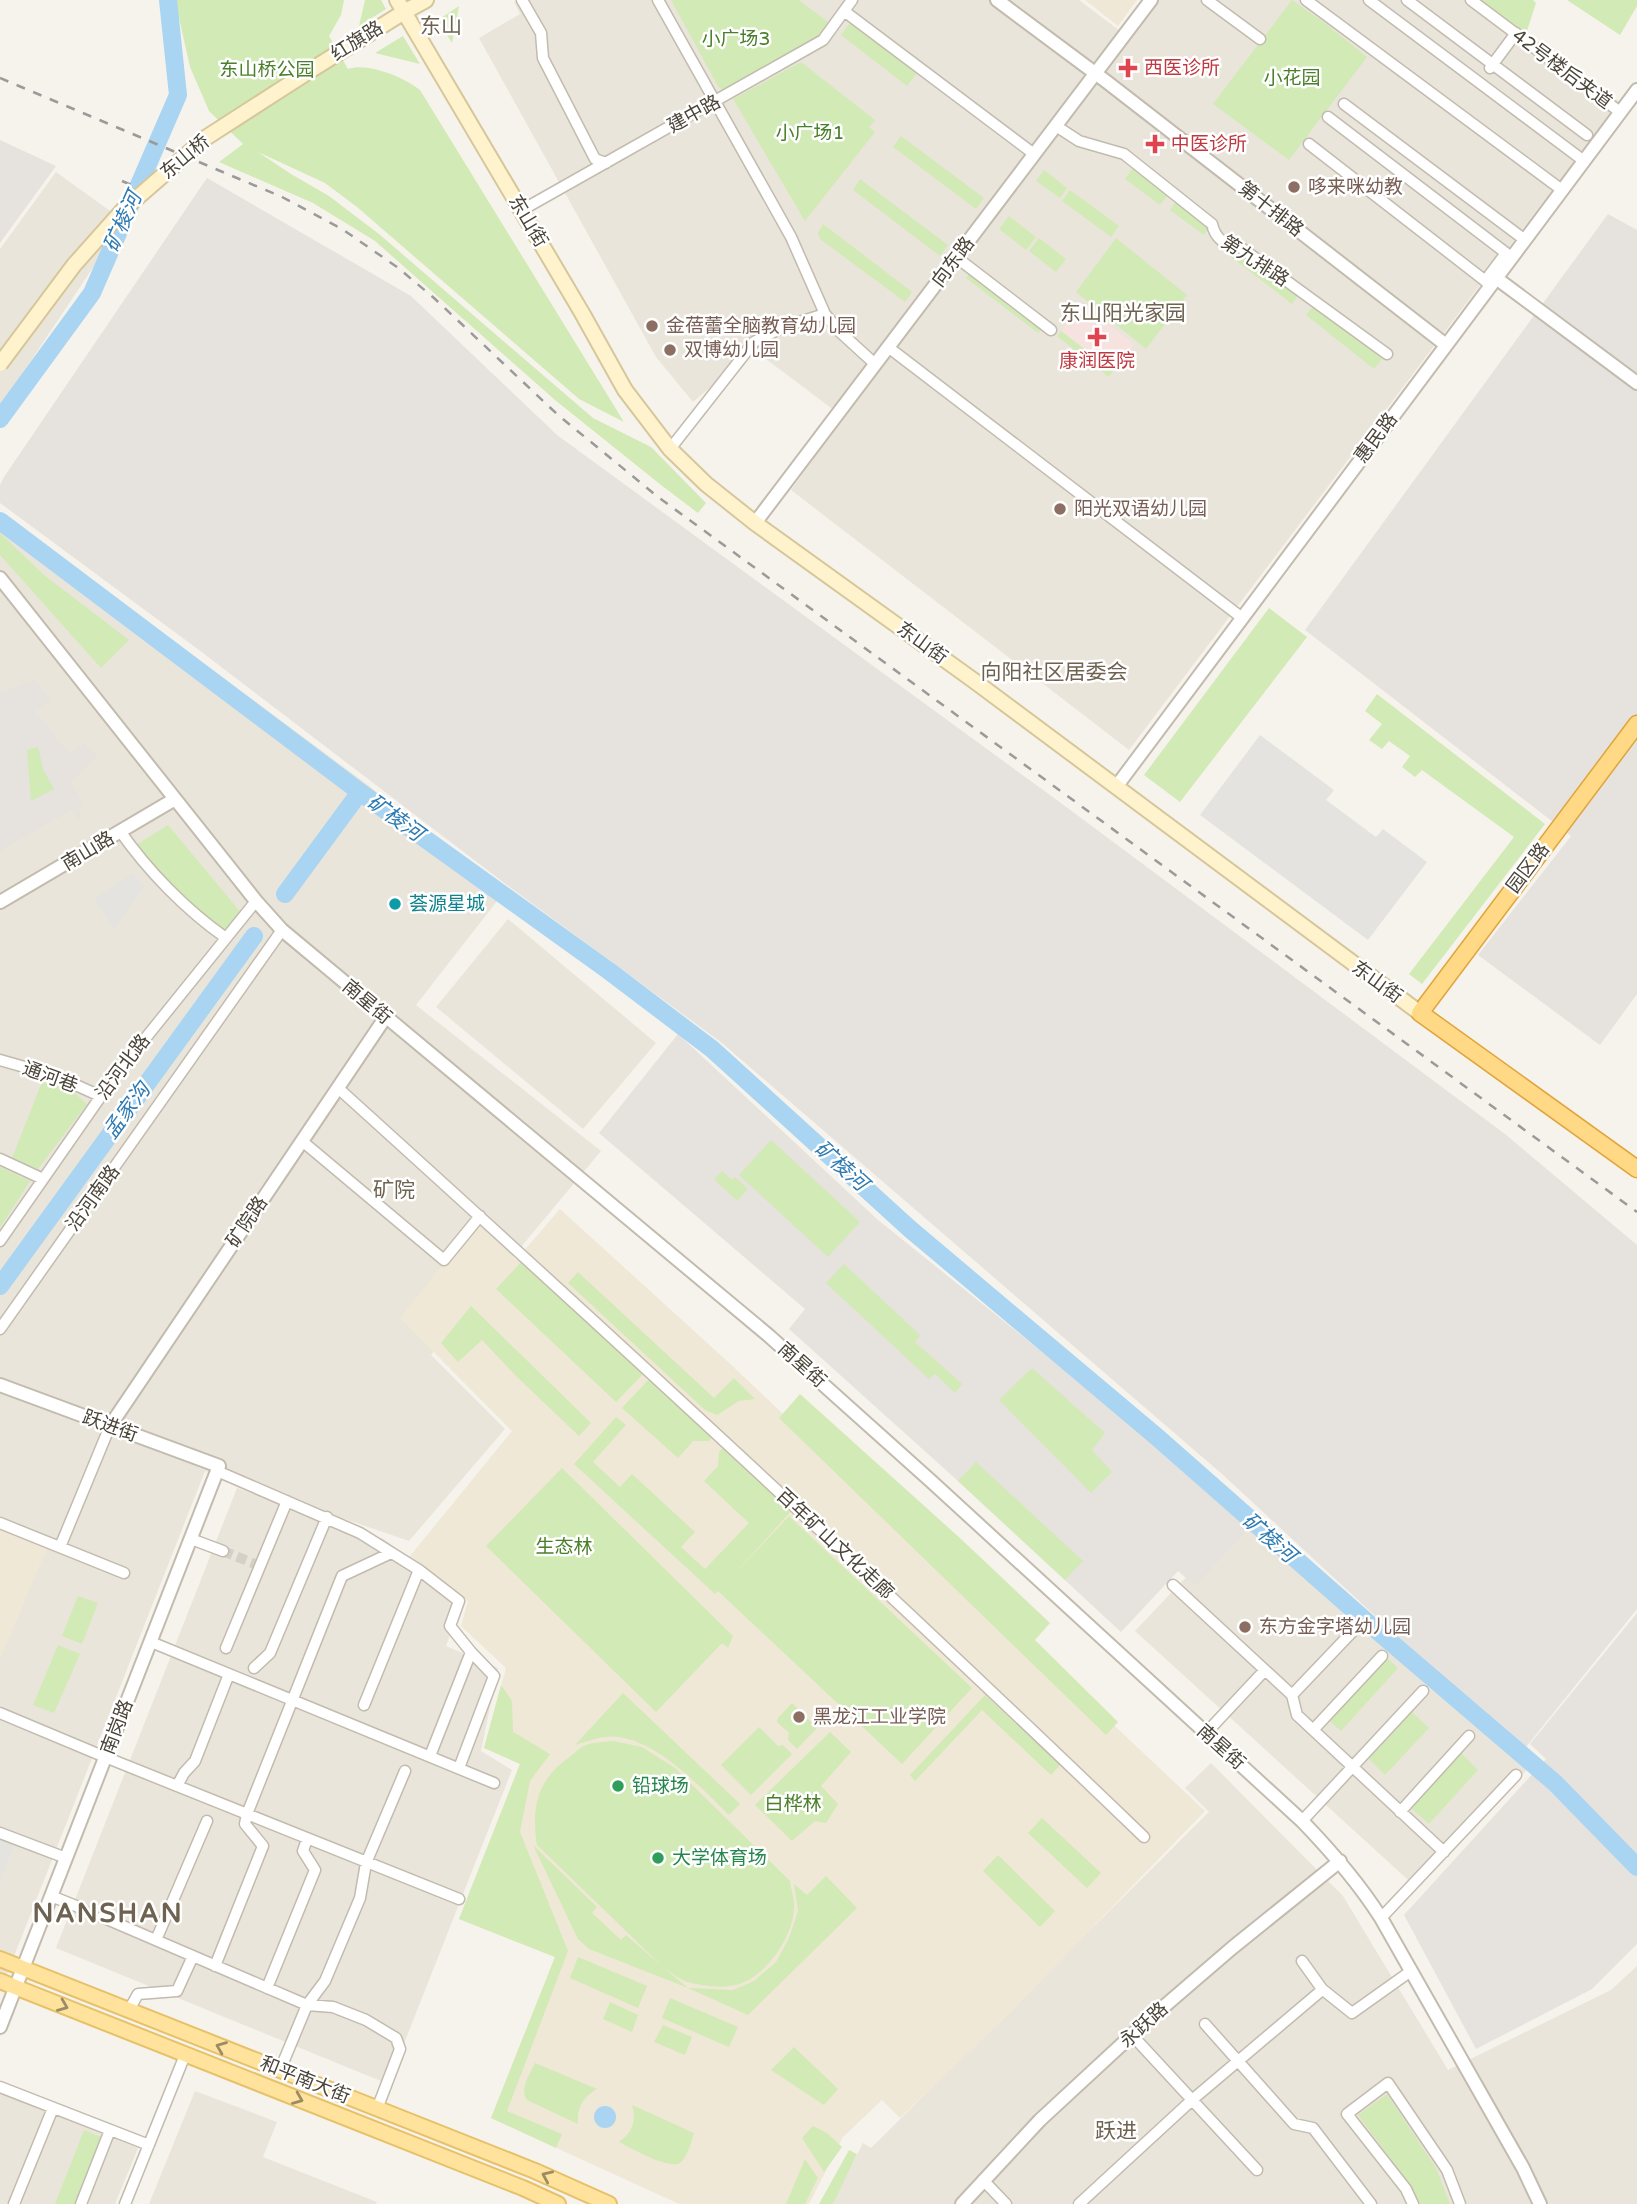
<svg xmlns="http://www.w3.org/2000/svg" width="1637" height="2204" font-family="'Varela Round','Noto Sans SC',sans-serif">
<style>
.residential{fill:#eae5da}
.industrial{fill:#e6e2dd}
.education{fill:#efe8d6}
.medical{fill:#f6e3e0}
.green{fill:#d2eab5}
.parking{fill:#e5e3e0}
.water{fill:#a9d4f2}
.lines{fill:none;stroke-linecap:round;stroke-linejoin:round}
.river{stroke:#a9d4f2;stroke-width:18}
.minor-tunnel{stroke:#d4d0c8;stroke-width:10;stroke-dasharray:10 5;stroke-linecap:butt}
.minor-casing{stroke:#c2bbae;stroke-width:13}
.tertiary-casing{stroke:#c2bbae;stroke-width:16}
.secondary-casing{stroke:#d6c79b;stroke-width:18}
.primary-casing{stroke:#e6c16a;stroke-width:18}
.trunk-casing{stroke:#e0a43c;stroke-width:19}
.minor{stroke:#fff;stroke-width:10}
.tertiary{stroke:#fff;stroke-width:12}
.secondary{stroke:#fff3cd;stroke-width:14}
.primary{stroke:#ffe39c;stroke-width:14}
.trunk{stroke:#ffd985;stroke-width:16}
.rail{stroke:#9a9a9a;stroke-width:2.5;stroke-dasharray:9 9;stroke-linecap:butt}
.secondary-bridge-casing{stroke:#d6c79b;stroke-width:18;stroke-linecap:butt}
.secondary-bridge{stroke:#fff3cd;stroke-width:14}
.oneway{stroke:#9c8c66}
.health-dot{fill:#e0444e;stroke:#fff;stroke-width:2.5}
.education-dot{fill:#8d6e63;stroke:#fff;stroke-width:2.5}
.culture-dot{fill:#0f9aa8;stroke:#fff;stroke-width:2.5}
.leisure-dot{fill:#2e9e5b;stroke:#fff;stroke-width:2.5}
.labels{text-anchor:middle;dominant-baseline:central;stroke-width:5;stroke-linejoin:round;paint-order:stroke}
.park-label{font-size:19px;fill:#4a7f2a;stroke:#fff}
.street-label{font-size:19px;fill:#4b4439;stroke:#fff}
.health-label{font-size:19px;fill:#be3a42;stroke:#fff;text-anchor:start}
.education-label{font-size:19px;fill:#785e54;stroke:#fff;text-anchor:start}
.culture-label{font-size:19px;fill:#0d838f;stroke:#fff;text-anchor:start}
.leisure-label{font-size:19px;fill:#27864d;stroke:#fff;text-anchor:start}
.neighbourhood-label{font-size:21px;fill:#6e6250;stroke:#fff}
.water-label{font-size:21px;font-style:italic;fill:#2e7ab2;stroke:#fff}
.district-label{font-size:26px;font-weight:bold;letter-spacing:2px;fill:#6e6250;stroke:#fff}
</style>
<rect width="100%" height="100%" fill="#f6f3ec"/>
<!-- residential -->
<path class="residential" d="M517 0H1079L1128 37 1158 0H1481L1619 101 1129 750 791 490 843 417 754 350 693 402 656 357 479 38 520 14 514 2Z
M56 172 124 221 0 407V249Z
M0 512 368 785 501 896 416 1005 601 1151 431 1355 505 1429 409 1541 205 1471 0 1992Z
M508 919 656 1043 583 1129 436 1007Z
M237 1488 384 1539 462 1600 446 1646 498 1668 481 1751 512 1770 388 2084 56 1948Z
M1241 1519 1527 1770 1417 1888 1135 1631Z
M1211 1763 1343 1896 1448 2070 1611 1990 1637 1966V2204H832L863 2143 871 2148 1209 1812 1185 1788Z
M195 2091 277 2122 263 2157 377 2202 376 2204H149Z
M0 2093 138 2148 115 2204H0Z"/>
<!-- industrial -->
<path class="industrial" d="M0 140 56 166 0 243Z
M207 178 411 296 557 435 1065 806 1505 1134 1637 1245V1609L1522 1752 1222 1474 722 1043 503 882 203 653 0 503V485L4 477Z
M1608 214 1637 230V994L1600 1045 1478 955 1571 836 1305 630Z
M34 680 51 699 36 712 69 754 84 743 98 757 71 781 82 801 79 822 71 810 0 851V693Z
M678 1034 878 1220 1209 1486 1252 1525 1195 1586 1178 1571 1121 1632 958 1481 789 1329 805 1309 599 1133Z
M1637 1613V1944L1592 1989 1476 2049 1404 1915 1546 1759 1530 1744Z"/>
<!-- education -->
<path class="education" d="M1085 0H1137L1118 26Z
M560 1209 726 1360 1205 1811 1009 2014 900 2118 882 2100 843 2137 809 2204H679L491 2118 555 1957 459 1919 520 1764 484 1748 506 1668 461 1626 468 1601 410 1556 512 1431 400 1318 476 1223 516 1260Z
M0 1529 47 1548 0 1659Z"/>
<!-- medical -->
<path class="medical" d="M1081 304 1134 344 1113 371 1061 331Z"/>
<!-- green -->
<path class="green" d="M175 0H344L341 15 329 36 348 69C367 62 404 77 420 90L624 422 579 399 357 207 325 183 258 152 291 174 329 196 379 234 593 418 651 447 706 503 698 513 661 485 555 400 375 241 313 203 219 162 243 144 209 111 190 67Z
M365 0H381L386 9 359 26Z
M671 0H799L828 22 818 36 724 90 719 88Z
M1292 0 1326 24 1367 57 1289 160 1213 104Z
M1476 0H1533L1536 3 1525 37Z
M1567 0H1637V6L1620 35Z
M459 6 452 43 438 20Z
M850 23 917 73 907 86 841 35Z
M403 36 420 64 375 53Z
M801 62 875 120 869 127 875 132 805 221 733 99Z
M901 136 984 198 976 209 893 147Z
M1132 169 1168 195 1160 205 1125 179Z
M1044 170 1067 188 1060 198 1036 181Z
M860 179 948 245 940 256 853 190Z
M1070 190 1119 226 1111 237 1062 201Z
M1176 201 1210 227 1204 235 1170 210Z
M1009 216 1036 237 1026 250 999 229Z
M823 224 912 292 905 302 820 239 818 233Z
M1039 238 1066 259 1056 272 1029 251Z
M1116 238 1187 295 1146 349 1076 292Z
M1237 249 1298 295 1292 304 1231 257Z
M971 271 1043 327 1038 333 966 278Z
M1314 305 1382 359 1374 369 1306 315Z
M1061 331 1113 371 1109 377 1057 336Z
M0 533 44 575 129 640 101 668 0 555Z
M1269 608 1307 637 1180 802 1144 775Z
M1377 694 1545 824 1422 984 1409 974 1514 837 1422 770 1415 777 1402 767 1410 756 1389 741 1382 749 1369 740 1382 724 1365 711Z
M38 747 43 769 54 789 31 801 27 750Z
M168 825 242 914 225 934 157 874 133 847Z
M42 1082 69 1088 87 1104 38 1169 12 1158Z
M771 1140 860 1222 828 1257 739 1175Z
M0 1167 30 1181 0 1228Z
M722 1171 732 1180 735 1177 748 1189 737 1201 714 1179Z
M524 1259 645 1372 616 1402 496 1289Z
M844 1264 920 1335 915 1342 962 1384 955 1393 935 1374 929 1379 826 1283Z
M578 1272 714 1398 734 1378 755 1399 739 1401 717 1415 705 1410 568 1283Z
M471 1306 591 1423 579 1436 516 1376 482 1340 458 1362 441 1343Z
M1032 1368 1105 1433 1092 1450 1112 1472 1091 1493 999 1400Z
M650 1378 713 1436 709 1441H693L678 1458 622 1408Z
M800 1394 961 1539 1050 1623 1035 1640 1118 1722 1106 1735 779 1418Z
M616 1417 626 1425 593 1462 620 1487 632 1474 695 1532 681 1547 705 1569 749 1523 704 1481 718 1466 719 1452 724 1447 792 1510 730 1579 789 1516 972 1688 902 1764 718 1591 715 1594 574 1464Z
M976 1462 1083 1561 1065 1580 958 1481Z
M562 1468 733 1636 728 1648 722 1643 656 1712 486 1546Z
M78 1596 98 1603 82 1644 62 1636Z
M58 1645 80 1654 54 1713 33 1705Z
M1385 1656 1398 1668 1341 1731 1327 1719Z
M501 1685 512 1701 513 1732 550 1754 530 1781 520 1832 568 1951 507 2111 562 2134 556 2148 491 2118 555 1957 459 1919 520 1764 484 1748Z
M623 1693 740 1804 729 1815C701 1788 660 1742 618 1737 603 1735 589 1741 575 1745Z
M985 1695 1060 1765 1051 1775 982 1710 915 1781 910 1775Z
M792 1703 817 1728 797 1749 788 1740 789 1733 777 1722 778 1718Z
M1411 1711 1429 1728 1385 1775 1368 1758Z
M759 1727 778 1746 783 1745 792 1754 751 1795 721 1765Z
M830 1732 851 1752 821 1786 838 1804 826 1823 815 1821 792 1841 755 1805Z
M614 1741 642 1747 675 1768 790 1881C791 1890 795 1900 794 1908 793 1939 762 1983 730 1986 716 1988 700 1985 687 1982 679 1979 671 1972 664 1968L688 1988 733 1990 754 1981 776 1962 789 1938 798 1911 794 1884 807 1895 826 1876 857 1908 748 2015 688 1988 589 1949 578 1939 533 1845 597 1907 592 1913 621 1940 626 1935 663 1967 537 1845C531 1809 537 1780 568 1758 574 1754 580 1747 586 1745 594 1742 605 1742 614 1741Z
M1460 1752 1478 1770 1429 1824 1410 1807Z
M1042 1818 1101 1873 1087 1888 1028 1833Z
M998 1855 1055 1911 1040 1927 983 1871Z
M578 1957 647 1986 638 2008 570 1978Z
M670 1998 738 2027 729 2047 662 2018Z
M610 2002 638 2015 632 2032 603 2019Z
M663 2025 692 2037 685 2055 654 2042Z
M794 2047 838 2089 824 2105 771 2070Z
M535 2063 597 2089C582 2098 577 2107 578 2124L527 2100C519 2089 530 2074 535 2063Z
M1387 2094 1436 2168 1450 2204H1420L1412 2188 1358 2115Z
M632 2105 694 2133C691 2141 688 2157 680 2163 669 2170 631 2148 619 2142 632 2133 637 2121 632 2105Z
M813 2126 827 2133 842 2147 824 2172 802 2138Z
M84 2130 104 2138 78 2204H55Z
M849 2150 857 2154 833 2204H819Z
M805 2159 818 2178 805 2204H786Z"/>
<!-- parking -->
<path class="parking" d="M1260 735 1334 790 1326 800 1376 837 1383 829 1427 862 1368 940 1200 815Z
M133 873 144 887 114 930 94 899Z
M0 1838 15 1843 0 1882Z"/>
<!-- water -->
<path class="water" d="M594 2117a11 11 0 1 1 22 0a11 11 0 1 1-22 0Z"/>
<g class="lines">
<!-- river -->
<path class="river" d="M0 419 92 293 178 95 168 0
M0 521 360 792 609 971 712 1049 910 1229 1157 1437 1374 1628 1555 1783 1637 1867
M285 894 360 792
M0 1286 254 936"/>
<!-- minor-tunnel -->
<path class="minor-tunnel" d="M223 1551 260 1566
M81 1908 102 1917"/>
<!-- minor casing -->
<g class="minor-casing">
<path id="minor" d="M522 0 541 33 543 58 595 159 606 163
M658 0 791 237 825 314 840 332 875 364
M1207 0 1260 39
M1306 0 1562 190
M1369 0 1584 161
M1407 0 1587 135
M1471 0 1620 112
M844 11 1034 154
M1490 68 1516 33
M1344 104 1525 240
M1328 117 1506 253 1485 281
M1056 126 1079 141 1124 154 1212 224C1215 238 1225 246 1240 247L1387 354
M1309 144 1488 283
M522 210 823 40 852 0
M956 257 1051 330
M888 347 1241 617
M670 449 754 342 783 327 825 314
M120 831C148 871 186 910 226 938
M0 1060 56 1076 100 1096
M338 1088C610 1334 880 1583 1144 1837
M302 1141 444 1260 480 1216
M0 1159 43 1179
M0 1241 115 1076 256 901
M0 1329 282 930
M217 1471 360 1533 419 1570 459 1601 450 1626 471 1652 430 1756
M0 1523 124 1573
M191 1539 223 1551
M60 1547 110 1426
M1173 1585 1292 1695 1297 1715 1444 1852
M151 1642 494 1783
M226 1648 287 1501
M254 1668 270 1653 327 1517
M1292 1695 1352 1632
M364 1705 419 1570
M0 1713 105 1757 459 1899
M1313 1730 1382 1656
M1206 1733 1265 1670
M459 1768 494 1676 471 1652
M177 1786 184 1773 195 1761 229 1674
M1400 1812 1469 1736
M1302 1821 1423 1691
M0 1833 66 1858
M51 1896 81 1908
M102 1917 307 2005 333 2007 366 2020 396 2038 400 2049 377 2109
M1381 1918 1516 1775
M156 1940 207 1821
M1302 1961 1322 1989 1352 2013 1411 1971
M215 1966 263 1846 245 1824 247 1814 342 1576 391 1553
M267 1988 315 1870 303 1851 307 1839
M129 2010 138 1994 177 1991 193 1956
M1205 2024 1294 2124 1313 2128 1371 2204
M1132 2035 1257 2170
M280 2070 307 2005 325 1981 360 1898 366 1863 405 1771
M0 2087 149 2145
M983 2180 1006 2204
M14 2204 53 2108
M81 2204 110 2130
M125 2204 185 2055
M1079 2204 1192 2100 1322 1990
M1413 2204 1406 2189 1347 2114 1388 2083 1447 2170 1460 2204"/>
</g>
<!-- tertiary casing -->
<g class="tertiary-casing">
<path id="tertiary" d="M997 0 1107 82 1446 345
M1496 278 1637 383
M755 523 1151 0
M0 578 256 901 282 930 768 1335 932 1482 1302 1821C1332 1852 1358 1882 1381 1918L1523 2168 1540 2204
M1116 787 1637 90
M0 902 175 799
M0 1385 219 1466 0 2027
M110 1426 385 1018
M962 2204 1040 2120 1146 2022 1232 1948 1340 1861"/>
</g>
<!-- secondary casing -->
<g class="secondary-casing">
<path id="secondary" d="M397 0 582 313 625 390 670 449 706 484 755 523 973 680 1420 1013
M311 70 404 12 426 0"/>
</g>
<!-- primary casing -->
<g class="primary-casing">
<path id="primary" d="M0 1959 535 2171 609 2204
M0 1981 523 2188 558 2204"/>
</g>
<!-- trunk casing -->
<g class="trunk-casing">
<path id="trunk" d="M1637 724 1420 1013 1637 1169"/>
</g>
<!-- minor -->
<use href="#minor" class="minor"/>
<!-- tertiary -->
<use href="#tertiary" class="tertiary"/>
<!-- secondary -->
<use href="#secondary" class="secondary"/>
<!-- primary -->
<use href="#primary" class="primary"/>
<!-- trunk -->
<use href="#trunk" class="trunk"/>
<!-- rail -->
<path class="rail" d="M0 78 282 197 342 229 397 267 434 298 558 415 658 497 1637 1212
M122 181 155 195"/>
<!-- secondary-bridge casing -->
<g class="secondary-bridge-casing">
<path id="secondary-bridge" d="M0 364 74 265 123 210 207 137 311 70"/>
</g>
<!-- secondary-bridge -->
<use href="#secondary-bridge" class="secondary-bridge"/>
</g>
<!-- one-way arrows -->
<defs><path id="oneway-chevron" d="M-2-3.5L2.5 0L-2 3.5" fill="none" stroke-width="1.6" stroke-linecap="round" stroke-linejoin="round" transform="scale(1.75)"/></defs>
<g class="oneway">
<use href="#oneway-chevron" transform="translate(63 2006) rotate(22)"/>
<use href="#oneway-chevron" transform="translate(221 2047) rotate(-158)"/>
<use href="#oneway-chevron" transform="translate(298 2099) rotate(22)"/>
<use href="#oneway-chevron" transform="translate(547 2176) rotate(-156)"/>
</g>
<!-- markers -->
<g class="health-dot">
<path d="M1124.5 57.5h7v7h7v7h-7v7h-7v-7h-7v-7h7z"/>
<path d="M1151.5 133.5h7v7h7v7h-7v7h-7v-7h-7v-7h7z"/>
<path d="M1093.5 326.5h7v7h7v7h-7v7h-7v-7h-7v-7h7z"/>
</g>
<g class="education-dot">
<circle cx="1294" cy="187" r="7"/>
<circle cx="652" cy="326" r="7"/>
<circle cx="670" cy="350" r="7"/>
<circle cx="1060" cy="509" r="7"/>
<circle cx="1245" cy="1627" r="7"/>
<circle cx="799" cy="1717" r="7"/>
</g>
<circle class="culture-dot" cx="395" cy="904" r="7"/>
<g class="leisure-dot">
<circle cx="618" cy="1786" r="7"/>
<circle cx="658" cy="1858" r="7"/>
</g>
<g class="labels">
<!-- park labels -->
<g class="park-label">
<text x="736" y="39">小广场3</text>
<text x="267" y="70">东山桥公园</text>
<text x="1292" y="78">小花园</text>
<text x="810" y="133">小广场1</text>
<text x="564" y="1547">生态林</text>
<text x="793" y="1804">白桦林</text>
</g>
<!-- street labels -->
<g class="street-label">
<text transform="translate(357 41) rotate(-32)">红旗路</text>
<text transform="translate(1562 69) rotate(37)">42号楼后夹道</text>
<text transform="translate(694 114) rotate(-29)">建中路</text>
<text transform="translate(185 157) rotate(-40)">东山桥</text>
<text transform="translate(1271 209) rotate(38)">第十排路</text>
<text transform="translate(528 221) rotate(59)">东山街</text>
<text transform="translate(1255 261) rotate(33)">第九排路</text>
<text transform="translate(953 262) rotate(-53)">向东路</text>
<text transform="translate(1376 438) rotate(-53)">惠民路</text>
<text transform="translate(922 643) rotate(36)">东山街</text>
<text transform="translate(88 851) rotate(-31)">南山路</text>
<text transform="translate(1528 868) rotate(-53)">园区路</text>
<text transform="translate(1377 982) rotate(36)">东山街</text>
<text transform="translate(367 1002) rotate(40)">南星街</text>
<text transform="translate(123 1067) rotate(-53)">沿河北路</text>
<text transform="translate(50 1077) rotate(20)">通河巷</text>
<text transform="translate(93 1198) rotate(-54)">沿河南路</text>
<text transform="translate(247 1222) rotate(-56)">矿院路</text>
<text transform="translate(802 1365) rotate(42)">南星街</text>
<text transform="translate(110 1426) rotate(20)">跃进街</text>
<text transform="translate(835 1544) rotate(43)">百年矿山文化走廊</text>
<text transform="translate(117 1727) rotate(-69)">南岗路</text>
<text transform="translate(1221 1747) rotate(42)">南星街</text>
<text transform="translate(1144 2025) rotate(-42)">永跃路</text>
<text transform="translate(305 2080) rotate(22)">和平南大街</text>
</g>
<!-- health labels -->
<g class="health-label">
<text x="1144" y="68">西医诊所</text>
<text x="1171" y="144">中医诊所</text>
<text x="1097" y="361" text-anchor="middle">康润医院</text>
</g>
<!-- education labels -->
<g class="education-label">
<text x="1308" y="187">哆来咪幼教</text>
<text x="666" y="326">金蓓蕾全脑教育幼儿园</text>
<text x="684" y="350">双博幼儿园</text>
<text x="1074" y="509">阳光双语幼儿园</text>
<text x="1259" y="1627">东方金字塔幼儿园</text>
<text x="813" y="1717">黑龙江工业学院</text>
</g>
<!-- culture labels -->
<g class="culture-label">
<text x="409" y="904">荟源星城</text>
</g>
<!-- leisure labels -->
<g class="leisure-label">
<text x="632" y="1786">铅球场</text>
<text x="672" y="1858">大学体育场</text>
</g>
<!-- neighbourhood labels -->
<g class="neighbourhood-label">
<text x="441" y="26">东山</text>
<text x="1123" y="313">东山阳光家园</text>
<text x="1054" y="672">向阳社区居委会</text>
<text x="394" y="1190">矿院</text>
<text x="1116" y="2131">跃进</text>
</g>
<!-- water labels -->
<g class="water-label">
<text transform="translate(123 222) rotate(-66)">矿棱河</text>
<text transform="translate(395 818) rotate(36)">矿棱河</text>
<text transform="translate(127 1111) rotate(-54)">孟家沟</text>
<text transform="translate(841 1166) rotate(42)">矿棱河</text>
<text transform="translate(1269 1538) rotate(41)">矿棱河</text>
</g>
<!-- district labels -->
<g class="district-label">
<text x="108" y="1913">NANSHAN</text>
</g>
</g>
</svg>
